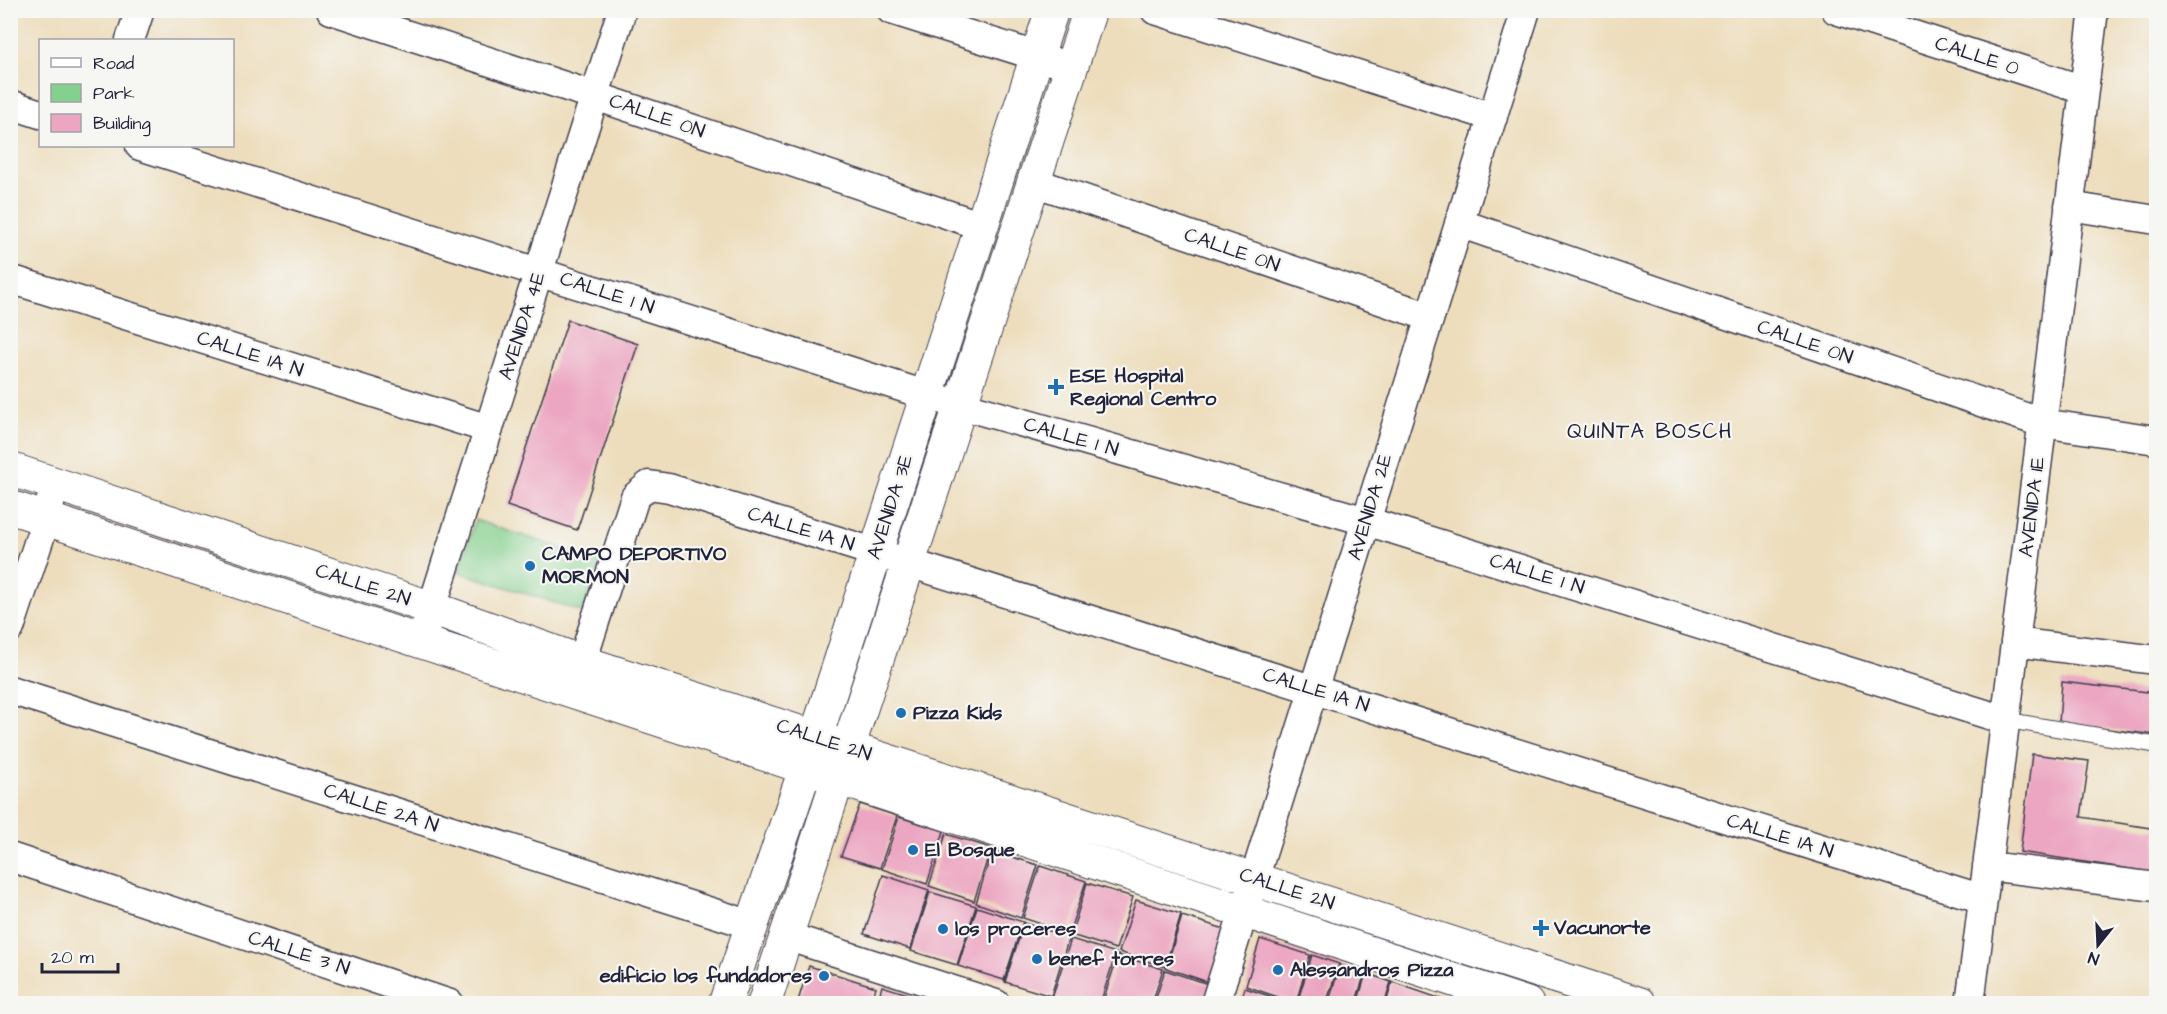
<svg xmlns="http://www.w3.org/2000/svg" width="2167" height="1014" font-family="'Architects Daughter',sans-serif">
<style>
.green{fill:#84d08e;stroke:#537964;stroke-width:1.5}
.building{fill:#eca6c1}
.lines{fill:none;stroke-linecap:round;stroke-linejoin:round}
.lane-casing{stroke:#403e4e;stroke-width:17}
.street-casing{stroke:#403e4e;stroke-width:31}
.secondary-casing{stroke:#403e4e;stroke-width:35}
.lane{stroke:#fff;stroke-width:15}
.street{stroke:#fff;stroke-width:28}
.secondary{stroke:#fff;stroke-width:33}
.poi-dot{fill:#1f6fb2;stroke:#f6f6f2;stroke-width:2}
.labels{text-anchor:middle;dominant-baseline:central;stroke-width:4.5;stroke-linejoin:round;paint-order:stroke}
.street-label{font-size:20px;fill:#22223b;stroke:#f6f6f2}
.poi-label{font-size:20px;font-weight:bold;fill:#22223b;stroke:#f6f6f2;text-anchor:start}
.neighbourhood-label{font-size:21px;letter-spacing:1.5px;fill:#22223b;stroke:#f6f6f2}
</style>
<rect width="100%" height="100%" fill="#f6f6f2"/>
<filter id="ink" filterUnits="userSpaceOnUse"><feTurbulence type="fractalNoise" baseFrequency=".0167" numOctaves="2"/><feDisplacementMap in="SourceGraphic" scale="12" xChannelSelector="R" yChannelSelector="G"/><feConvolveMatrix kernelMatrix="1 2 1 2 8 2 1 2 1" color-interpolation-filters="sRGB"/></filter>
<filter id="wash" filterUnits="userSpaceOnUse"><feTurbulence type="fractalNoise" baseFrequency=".008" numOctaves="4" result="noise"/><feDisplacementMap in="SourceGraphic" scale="24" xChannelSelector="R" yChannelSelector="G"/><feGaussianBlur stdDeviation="1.35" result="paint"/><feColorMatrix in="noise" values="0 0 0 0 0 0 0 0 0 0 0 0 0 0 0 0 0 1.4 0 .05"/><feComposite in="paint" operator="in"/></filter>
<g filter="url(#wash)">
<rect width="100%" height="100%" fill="#edddbc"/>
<!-- green -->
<path class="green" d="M475 520 601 561 583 612 459 572Z"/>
<g id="blocks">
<!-- building -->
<path class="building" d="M568 320 638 344 577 530 507 506Z
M2062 682 2156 693V735L2059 723Z
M2032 754 2089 761 2081 817 2156 829V873L2020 852Z
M860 804 897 816 880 868 841 856Z
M899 817 944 831 927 884 882 869Z
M946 834 991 848 974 901 929 886Z
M992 851 1038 865 1021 918 976 903Z
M1040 866 1086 881 1069 933 1023 918Z
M883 875 929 890 910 949 864 934Z
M1087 883 1133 897 1116 949 1071 935Z
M930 892 976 906 957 965 911 951Z
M1136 900 1181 914 1165 967 1119 952Z
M977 907 1023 922 1004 980 958 966Z
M1182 916 1228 930 1211 983 1166 968Z
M1024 923 1069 937 1051 996 1005 982Z
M1071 939 1116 953 1100 1004H1070L1052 998Z
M1260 939 1310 955 1296 1003 1246 986Z
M1118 955 1163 969 1152 1004H1102Z
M1312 955 1339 964 1326 1004 1297 1003Z
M1340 965 1365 973 1355 1004H1328Z
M809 966 876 987 871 1004H797Z
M1165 970 1211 985 1205 1004H1154Z
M1366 973 1391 982 1384 1004H1357Z
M1392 982 1453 1003V1004H1386Z
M882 986 937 1003V1004H877Z
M1245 988 1291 1003V1004H1240Z"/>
</g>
</g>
<g filter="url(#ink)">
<use href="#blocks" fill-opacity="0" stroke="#403e4e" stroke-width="1.5"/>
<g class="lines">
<!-- lane casing -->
<g class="lane-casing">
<path id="lane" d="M2005 720 2156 745"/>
</g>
<!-- street casing -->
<g class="street-casing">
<path id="street" d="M331 10 595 96 982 226
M891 10 1071 67
M1155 10 1493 117
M1836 10 2084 90
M130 40 140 10
M10 104 40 114
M140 146 926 395 1366 521 2005 720
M1034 182 1430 317
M2069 206 2156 220
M1459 223 2042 423 2156 440
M10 279 489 429
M10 628 46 519 55 484
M421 642 622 10
M2015 642 2156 660
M582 662 635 497 649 485 669 488 1983 899
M10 690 752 925
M10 857 450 1004
M1987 866 2156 887
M786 936 996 1004
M1215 1004 1526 10
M1970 1004 2094 10"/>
</g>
<!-- secondary casing -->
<g class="secondary-casing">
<path id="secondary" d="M10 469 432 608 582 662 1640 1004
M10 507 1527 1004
M725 1004 806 767 1052 10
M764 1004 1090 10"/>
</g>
<!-- lane -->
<use href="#lane" class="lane"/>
<!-- street -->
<use href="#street" class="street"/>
<!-- secondary -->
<use href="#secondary" class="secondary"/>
</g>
</g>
<!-- markers -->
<g class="poi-dot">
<path d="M1053 378h6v6h6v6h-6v6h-6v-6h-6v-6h6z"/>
<circle cx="530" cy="566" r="6"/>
<circle cx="901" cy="713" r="6"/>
<circle cx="913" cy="850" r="6"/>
<path d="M1538 919h6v6h6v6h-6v6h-6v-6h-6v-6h6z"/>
<circle cx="943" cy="929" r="6"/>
<circle cx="1037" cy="959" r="6"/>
<circle cx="1278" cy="970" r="6"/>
<circle cx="824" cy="976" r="6"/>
</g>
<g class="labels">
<!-- street labels -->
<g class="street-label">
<text transform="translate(1977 56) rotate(18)">CALLE 0</text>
<text transform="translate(657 116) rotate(19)">CALLE 0N</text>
<text transform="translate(1232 250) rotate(19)">CALLE 0N</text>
<text transform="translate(607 293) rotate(18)">CALLE 1 N</text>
<text transform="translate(522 326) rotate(-72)">AVENIDA 4E</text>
<text transform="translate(1805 342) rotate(19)">CALLE 0N</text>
<text transform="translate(250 354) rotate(18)">CALLE 1A N</text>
<text transform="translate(1071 437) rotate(16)">CALLE 1 N</text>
<text transform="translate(890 507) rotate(-72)">AVENIDA 3E</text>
<text transform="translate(1370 507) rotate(-73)">AVENIDA 2E</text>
<text transform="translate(2032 507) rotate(-83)">AVENIDA 1E</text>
<text transform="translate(801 529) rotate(17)">CALLE 1A N</text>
<text transform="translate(1537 574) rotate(17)">CALLE 1 N</text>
<text transform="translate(363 585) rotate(18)">CALLE 2N</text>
<text transform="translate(1316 690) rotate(17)">CALLE 1A N</text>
<text transform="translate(824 740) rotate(18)">CALLE 2N</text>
<text transform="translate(381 808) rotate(18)">CALLE 2A N</text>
<text transform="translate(1780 836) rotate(17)">CALLE 1A N</text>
<text transform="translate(1287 889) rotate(18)">CALLE 2N</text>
<text transform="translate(299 953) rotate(18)">CALLE 3 N</text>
</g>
<!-- poi labels -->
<g class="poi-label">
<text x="1070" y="376">ESE Hospital<tspan x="1070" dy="23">Regional Centro</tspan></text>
<text x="542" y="554">CAMPO DEPORTIVO<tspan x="542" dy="23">MORMON</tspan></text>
<text x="913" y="713">Pizza Kids</text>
<text x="925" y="850">El Bosque</text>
<text x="1554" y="928">Vacunorte</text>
<text x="955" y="929">los proceres</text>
<text x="1049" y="959">benef torres</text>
<text x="1290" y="970">Alessandros Pizza</text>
<text x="812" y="976" text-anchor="end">edificio los fundadores</text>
</g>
<!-- neighbourhood labels -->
<g class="neighbourhood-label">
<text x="1650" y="431">QUINTA BOSCH</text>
</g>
</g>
<!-- margin -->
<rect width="2167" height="1014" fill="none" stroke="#f6f6f2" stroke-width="36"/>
<!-- legend -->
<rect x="39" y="39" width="195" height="108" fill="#f6f6f2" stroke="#a1a1a9" stroke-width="1.5"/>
<rect x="51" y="58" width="30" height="9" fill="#ffffff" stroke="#a1a1a9" stroke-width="1.5"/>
<text x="93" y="69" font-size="18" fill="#22223b">Road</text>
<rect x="51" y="84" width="30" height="18" fill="#84d08e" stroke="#a1a1a9" stroke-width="1.5"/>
<text x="93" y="99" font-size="18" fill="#22223b">Park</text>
<rect x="51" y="114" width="30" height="18" fill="#eca6c1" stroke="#a1a1a9" stroke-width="1.5"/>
<text x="93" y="129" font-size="18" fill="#22223b">Building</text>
<!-- north arrow -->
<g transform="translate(2098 945) rotate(198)" stroke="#f6f6f2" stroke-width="4.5" paint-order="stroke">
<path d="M0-4.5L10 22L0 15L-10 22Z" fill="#22223b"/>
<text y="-9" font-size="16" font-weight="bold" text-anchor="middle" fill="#22223b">N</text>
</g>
<!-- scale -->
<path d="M42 963v9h76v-9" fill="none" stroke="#22223b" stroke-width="3"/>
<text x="51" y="963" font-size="18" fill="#22223b" stroke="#f6f6f2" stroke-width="4.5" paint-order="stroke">20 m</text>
</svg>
